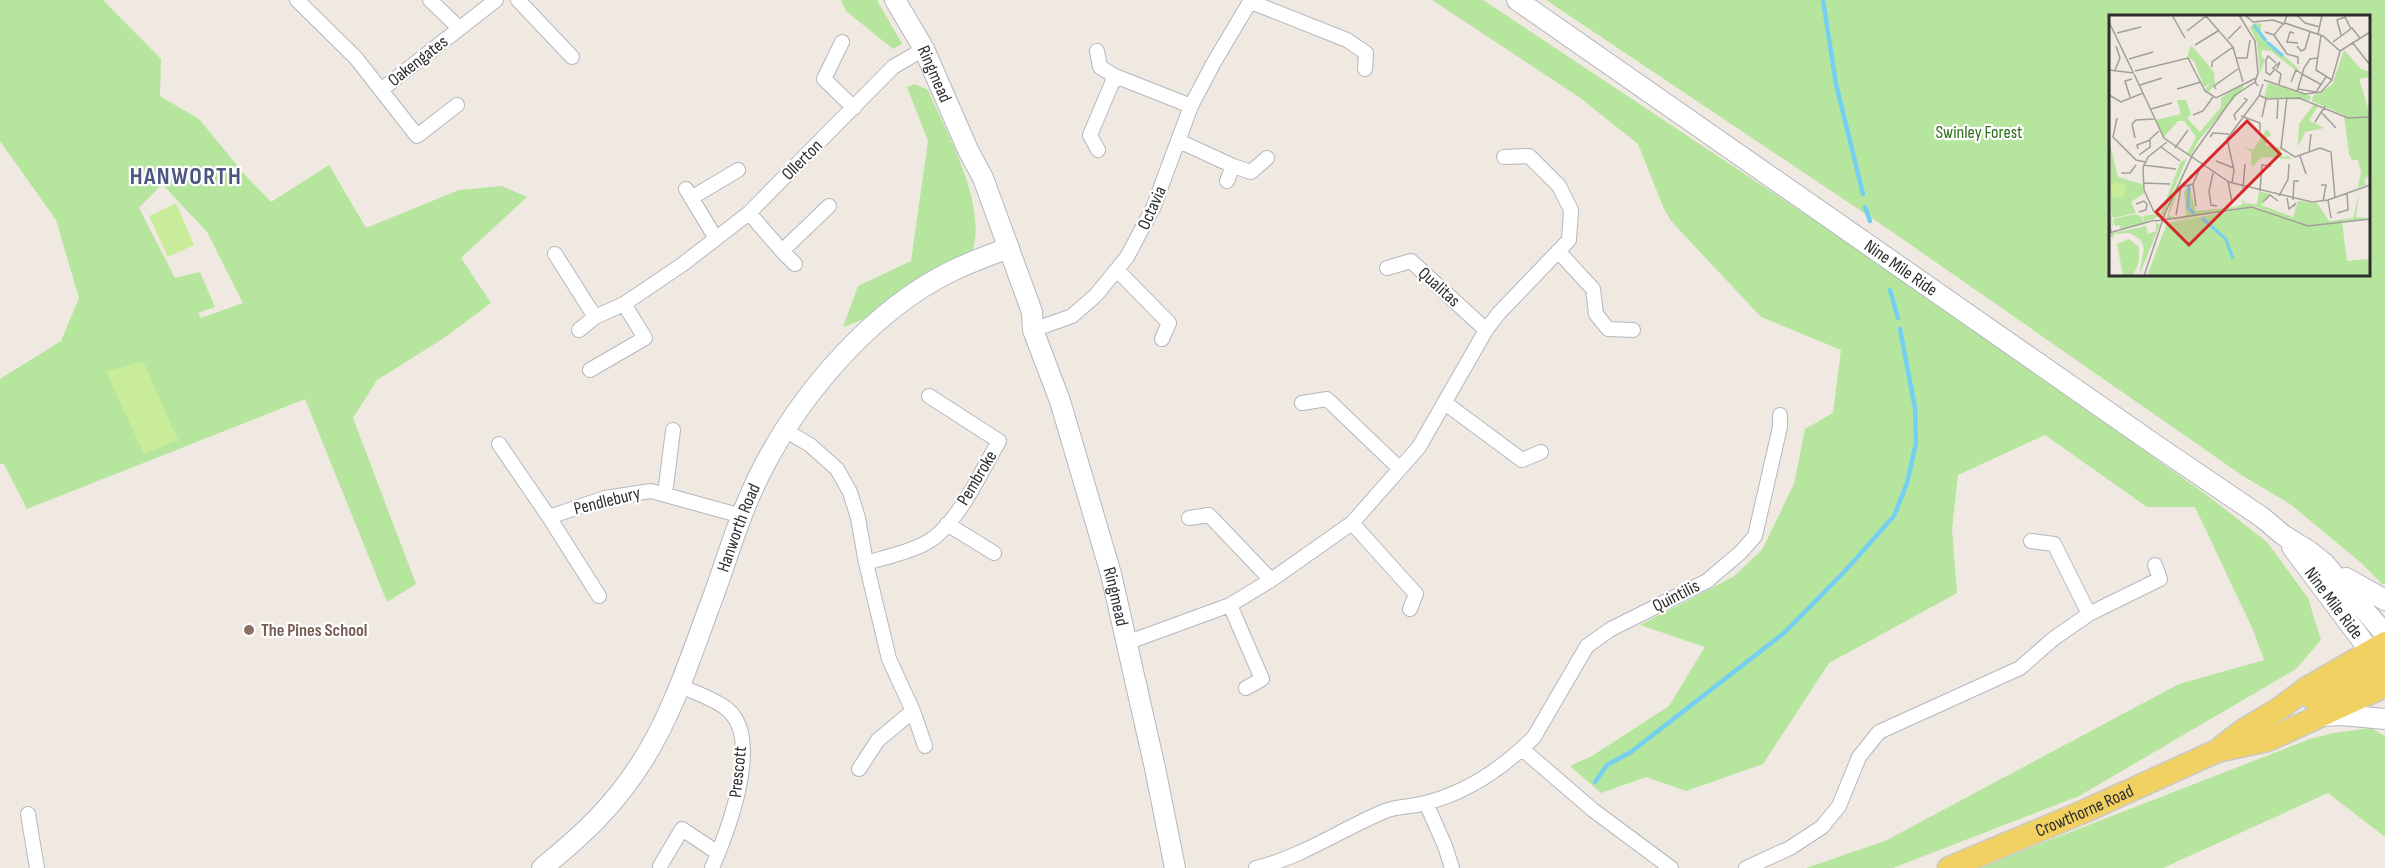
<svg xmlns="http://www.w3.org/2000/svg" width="2385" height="868" font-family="'Sofia Sans Condensed',sans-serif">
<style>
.green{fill:#b6e59e;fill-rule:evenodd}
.pitch{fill:#c9ec9a}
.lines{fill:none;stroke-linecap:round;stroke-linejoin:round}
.stream{stroke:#75cff0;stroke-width:4.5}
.street-casing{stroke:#b4b7c1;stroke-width:16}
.secondary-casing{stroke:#b4b7c1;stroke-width:22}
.primary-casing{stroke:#c9c9c9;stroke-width:25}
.street{stroke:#fff;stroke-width:14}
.secondary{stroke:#fff;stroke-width:20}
.primary{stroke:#f2d163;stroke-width:22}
.education-dot{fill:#8d6e63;stroke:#fff;stroke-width:2}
.labels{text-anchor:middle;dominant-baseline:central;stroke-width:4.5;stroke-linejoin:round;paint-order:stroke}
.street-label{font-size:18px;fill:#2e2e2e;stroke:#fff}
.park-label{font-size:18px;fill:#2c6e1b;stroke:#fff}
.education-label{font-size:18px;font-weight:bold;fill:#785e54;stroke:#fff;text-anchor:start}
.district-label{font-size:24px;font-weight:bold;letter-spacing:1.5px;fill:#4d5680;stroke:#fff}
.inset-river{fill:none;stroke:#75cff0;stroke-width:3}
.inset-road{fill:none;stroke:#a29e99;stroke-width:1.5}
.view{fill:#d62828;fill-opacity:0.15;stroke:#d62828;stroke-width:3}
.inset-edge{fill:none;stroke:#2e2e2e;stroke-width:3}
</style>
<rect width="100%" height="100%" fill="#efe9e1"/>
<!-- green -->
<path class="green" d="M0 0H103L161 59 160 96 199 119 246 176 271 202 329 165 366 228 459 190 502 186 527 197 461 258 491 303 444 338 377 380 353 418 416 584 387 602 305 399 27 509 4 464H0V379L61 341 79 298 56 220 0 141ZM162 184 207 232 243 303 201 318 198 313 215 307 200 272 175 278 139 208Z
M841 0H877L902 44 893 49 846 11Z
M1432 0H1483L1835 234 2093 414 2212 499 2267 542 2308 598 2321 640 2296 669 2079 796 1893 868H1806L1885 841 2179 684 2264 660 2253 630 2195 507H2147L2045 435 1958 475 1952 529 1957 593 1829 663 1763 764 1686 791 1646 777 1601 793 1570 766 1592 756 1669 706 1705 647 1640 625 1733 577 1762 550 1794 484 1805 429 1833 413 1841 350 1761 317 1671 221 1664 209 1638 144 1579 97Z
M1546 0H2385V584H2382L2360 562 2290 504 2243 476 1891 231ZM2110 16H2368V274H2110Z
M915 84 928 90C947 134 988 205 972 252L872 316 843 327 858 286 911 261 928 141 907 87Z
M2371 728 2385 736V837L2328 793 2163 868H1978L2310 739 2334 733Z"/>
<!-- pitch -->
<path class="pitch" d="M176 203 194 245 168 257 149 216Z
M143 361 178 440 144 454 106 372Z"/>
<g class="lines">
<!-- stream -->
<path class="stream" d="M1823 0 1836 84 1863 194
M1865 207 1870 221
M1890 290 1898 318
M1595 782 1607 765 1631 752 1784 633 1845 571 1894 516 1907 483 1916 443 1915 408 1900 329"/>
<!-- street casing -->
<g class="street-casing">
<path id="street" d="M297 0 356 58 381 90 496 0
M430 0 459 28
M518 0 572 57
M1251 2 1347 40 1366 53 1365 69
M842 42 824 79 854 108
M1097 51 1100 67 1115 76 1191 106
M381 90 417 136 457 105
M1179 141 1233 166 1227 181
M1098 150 1090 135 1115 76
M1233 166 1251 172 1267 158
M686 189 715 237
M691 198 738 170
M749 213 782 251 829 206
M782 251 795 264
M1558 251 1593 289 1596 314 1608 329 1633 330
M555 254 595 317
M1387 268 1411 261 1486 330
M1118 271 1169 323 1162 339
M579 330 595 317 624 304 683 264 749 213 893 67 924 49
M1033 330 1072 316 1096 295 1127 257 1153 208 1191 106 1213 64 1251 0
M590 370 645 338 624 304
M1302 403 1327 399 1400 469
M1445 403 1522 460 1541 452
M785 430 810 445 837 469 850 492 858 518 866 563 889 659 913 711 925 746
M499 444 549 517 599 596
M665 494 673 430
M549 517 605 498 651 491 742 516
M1189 518 1209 515 1271 580
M1352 523 1416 594 1410 609
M947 524 994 553
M2031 541 2054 544 2089 614
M866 563C886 557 919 550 935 537 962 515 981 472 999 441L929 396
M1230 605 1262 679 1246 688
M1126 643 1230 605 1271 580 1352 523 1419 447 1486 330 1499 313 1569 240 1571 210 1559 186 1529 156 1504 157
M681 686C695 693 715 699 727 709 764 739 727 833 712 868
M1522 749 1593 810 1671 868
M859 769 878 740 913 711
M1426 803 1445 846 1452 868
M28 814 37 868
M660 866 682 829 718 853
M1256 868C1302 857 1342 829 1385 811 1397 806 1412 807 1425 803 1466 793 1504 767 1534 737L1587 646 1611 629 1707 581 1741 552 1755 536 1780 427V415
M1746 868 1790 848 1822 827 1839 806 1859 757 1879 732 2020 668 2053 639 2089 614 2160 579 2155 565"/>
</g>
<!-- secondary casing -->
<g class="secondary-casing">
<g id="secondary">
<path id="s1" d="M895 0 924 49 968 150 983 178 1032 312 1033 330 1060 401 1111 574 1155 768 1175 868"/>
<path id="s2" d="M1517 0 2154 444 2263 518 2283 535 2309 551 2324 563 2385 634"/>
<path id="s3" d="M2292 547 2379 663"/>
<path d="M2346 578 2385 600"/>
<path d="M2322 716 2342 715 2385 719"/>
<path id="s4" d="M542 868C583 835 615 805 643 760 675 709 692 652 713 597 729 553 742 507 764 466 803 391 873 310 950 272 968 263 989 255 1009 248"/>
</g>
</g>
<!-- primary casing -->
<g class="primary-casing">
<g id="primary">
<path d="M2312 698 2385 667"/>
<path d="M2222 747 2244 730 2279 709 2307 688 2385 643"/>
<path id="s5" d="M1949 868 2085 811 2217 751 2268 740 2385 686"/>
</g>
</g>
<!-- street -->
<use href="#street" class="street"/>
<!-- secondary -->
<use href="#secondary" class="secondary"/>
<!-- primary -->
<use href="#primary" class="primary"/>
</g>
<!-- markers -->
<circle class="education-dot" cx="249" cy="630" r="6"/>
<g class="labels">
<!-- street labels -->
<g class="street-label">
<text transform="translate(418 61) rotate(-38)">Oakengates</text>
<text stroke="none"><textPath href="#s1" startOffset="84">Ringmead</textPath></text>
<text transform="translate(802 160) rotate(-45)">Ollerton</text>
<text transform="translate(1152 208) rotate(-66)">Octavia</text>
<text stroke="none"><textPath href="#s2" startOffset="468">Nine Mile Ride</textPath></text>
<text transform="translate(1439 287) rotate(42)">Qualitas</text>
<text transform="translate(977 478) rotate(-59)">Pembroke</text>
<text transform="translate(607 501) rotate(-14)">Pendlebury</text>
<text stroke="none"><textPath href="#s4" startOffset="400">Hanworth Road</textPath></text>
<text stroke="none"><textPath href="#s1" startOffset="639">Ringmead</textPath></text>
<text transform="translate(1676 596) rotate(-27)">Quintilis</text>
<text stroke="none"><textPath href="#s3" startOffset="70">Nine Mile Ride</textPath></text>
<text transform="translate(738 772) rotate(-84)">Prescott</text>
<text stroke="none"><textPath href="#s5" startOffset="147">Crowthorne Road</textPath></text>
</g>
<!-- park labels -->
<g class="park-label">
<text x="1979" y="132">Swinley Forest</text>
</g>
<!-- education labels -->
<g class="education-label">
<text x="261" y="630">The Pines School</text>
</g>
<!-- district labels -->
<g class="district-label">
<text x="186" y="176">HANWORTH</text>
</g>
</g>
<!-- overview -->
<g transform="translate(2109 15)">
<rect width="261" height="261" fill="#efe9e1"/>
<path d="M146 8 153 9 151 17 157 25 189 53 186 55 162 36 153 35 152 41 156 45 151 58 148 27 141 12ZM82 30 105 57 106 69 99 78 96 74 103 67 95 72 85 46 78 42ZM235 35 252 54 261 57V62L250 64 261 99V161L255 164 257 170 249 172 252 157 249 145H243L240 139 235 100 203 86 204 81 223 70ZM159 68 202 81 201 85 155 83ZM132 69 135 72 89 126 82 140 78 139 87 122 75 106H69L55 122 46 105 72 99 68 85H77L82 99 78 103 91 117 112 92V83ZM205 89 209 91 200 105 215 113 196 117 189 132 190 109ZM158 114 162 120 157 123V131L170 132 174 142 179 141 184 144 153 142 143 152 142 137 133 131 144 135ZM0 125 9 162 33 169 35 178 22 187 27 198 4 203 2 197 4 211 3 212 0 193ZM78 143 54 200 35 207 34 201 52 198 71 148ZM81 144 60 200 68 204 77 200 75 177 80 170 87 196 126 192 134 189 133 183 136 188 148 189 150 176 161 179 152 190 184 202 189 186 208 188 220 206 244 203 250 178 247 202 261 203 233 207 238 246 261 244V261H38L58 208 144 192 181 205 145 191 68 205 58 204 61 188ZM27 199 33 202 35 209 12 214 10 210 6 211 4 204ZM47 208 51 209 30 261 35 234 32 225 21 218 5 219 4 224 0 219 37 211 39 219 47 216ZM20 224 30 232V246L24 261H14L8 229Z" fill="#b6e59e"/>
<path d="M1 175a8 8 0 1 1 16 0a8 8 0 1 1-16 0Z" fill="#c9ec9a"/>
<path class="inset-river" d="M145 10 157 26M158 27 174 41M80 170 79 192 85 199M93 203 117 224 124 244"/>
<path class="inset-road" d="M63 0 76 23M96 0 124 32 134 67M130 0 146 26 149 58 146 67 149 71M136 0 144 7 164 5 175 9 178 0M188 0 196 8 211 12M0 7 24 57M176 8 214 21 231 36M78 16 97 1M156 17 165 20 174 9M8 18 32 12M185 18 181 17 178 27 189 28M209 19 213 0M165 20 178 39 189 42V49M212 20 207 55 223 65M232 20 228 5 236 2 242 14M119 24 132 11M224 27 243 13 251 23M243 27 261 50M86 30 109 16M188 31 192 36 196 34 201 17M128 43H138L141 25M20 44 44 37M103 52V47L124 32M168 54 171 47 164 53 172 59 170 69M0 55 25 58M6 55 11 43 7 31M165 55 161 60 157 57V45L159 41 167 48M26 56 79 43 96 76 107 83 147 63M25 59 55 123 120 167 203 187 219 185 261 170M193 59 213 70M155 65 196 79 212 77 223 65 231 36 261 17M182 67 187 55 193 59M31 70 53 63M68 74 92 67M107 74 105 71 129 54M189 74 207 77 217 62M188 77 195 53 201 44 208 43M0 80 12 87 34 78M150 80 158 84 190 83 239 103 261 102M21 82 16 66 23 64M178 82 172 133 186 142 211 133 222 137 226 183M42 94 63 88M213 98 227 113M84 100 94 96 104 82M132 101 151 108V116M153 102 157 84M8 103 4 122 27 145 36 147M168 104 169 83M127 105 125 100 138 85 135 83M206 107 216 91M101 122 104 118 120 119M26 123 23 109 27 105 45 104M52 132 71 146M66 133 79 115M29 134 28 130 41 125M200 137 202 119M30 140 41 132V124L50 116M191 141 197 159M107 146 125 153M34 150 67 154M12 158H21L27 150M104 158 100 176 102 190 108 191M119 166 123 187M34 168 61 169M123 168 125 155 118 124 150 81 154 69M212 170H217L214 186M134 173 136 149M151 176 153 150 162 151M170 181 179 164 180 149M178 183 180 194 186 189 185 192M184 185 185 166H190M219 185 222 203M154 187 161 180 169 186M27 189 35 186 38 189 37 195 30 197M87 191 84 169 92 151M45 197 35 175 34 153 39 142 58 127M228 198 239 195 238 178M0 199 2 218M67 200 72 172 84 169M46 206 143 192 199 211 261 204M0 218 46 205M35 261 56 198 84 139 125 81 146 67"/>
<path class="view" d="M138 106 171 139 80 230 47 197Z"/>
<rect width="261" height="261" class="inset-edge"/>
</g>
</svg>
